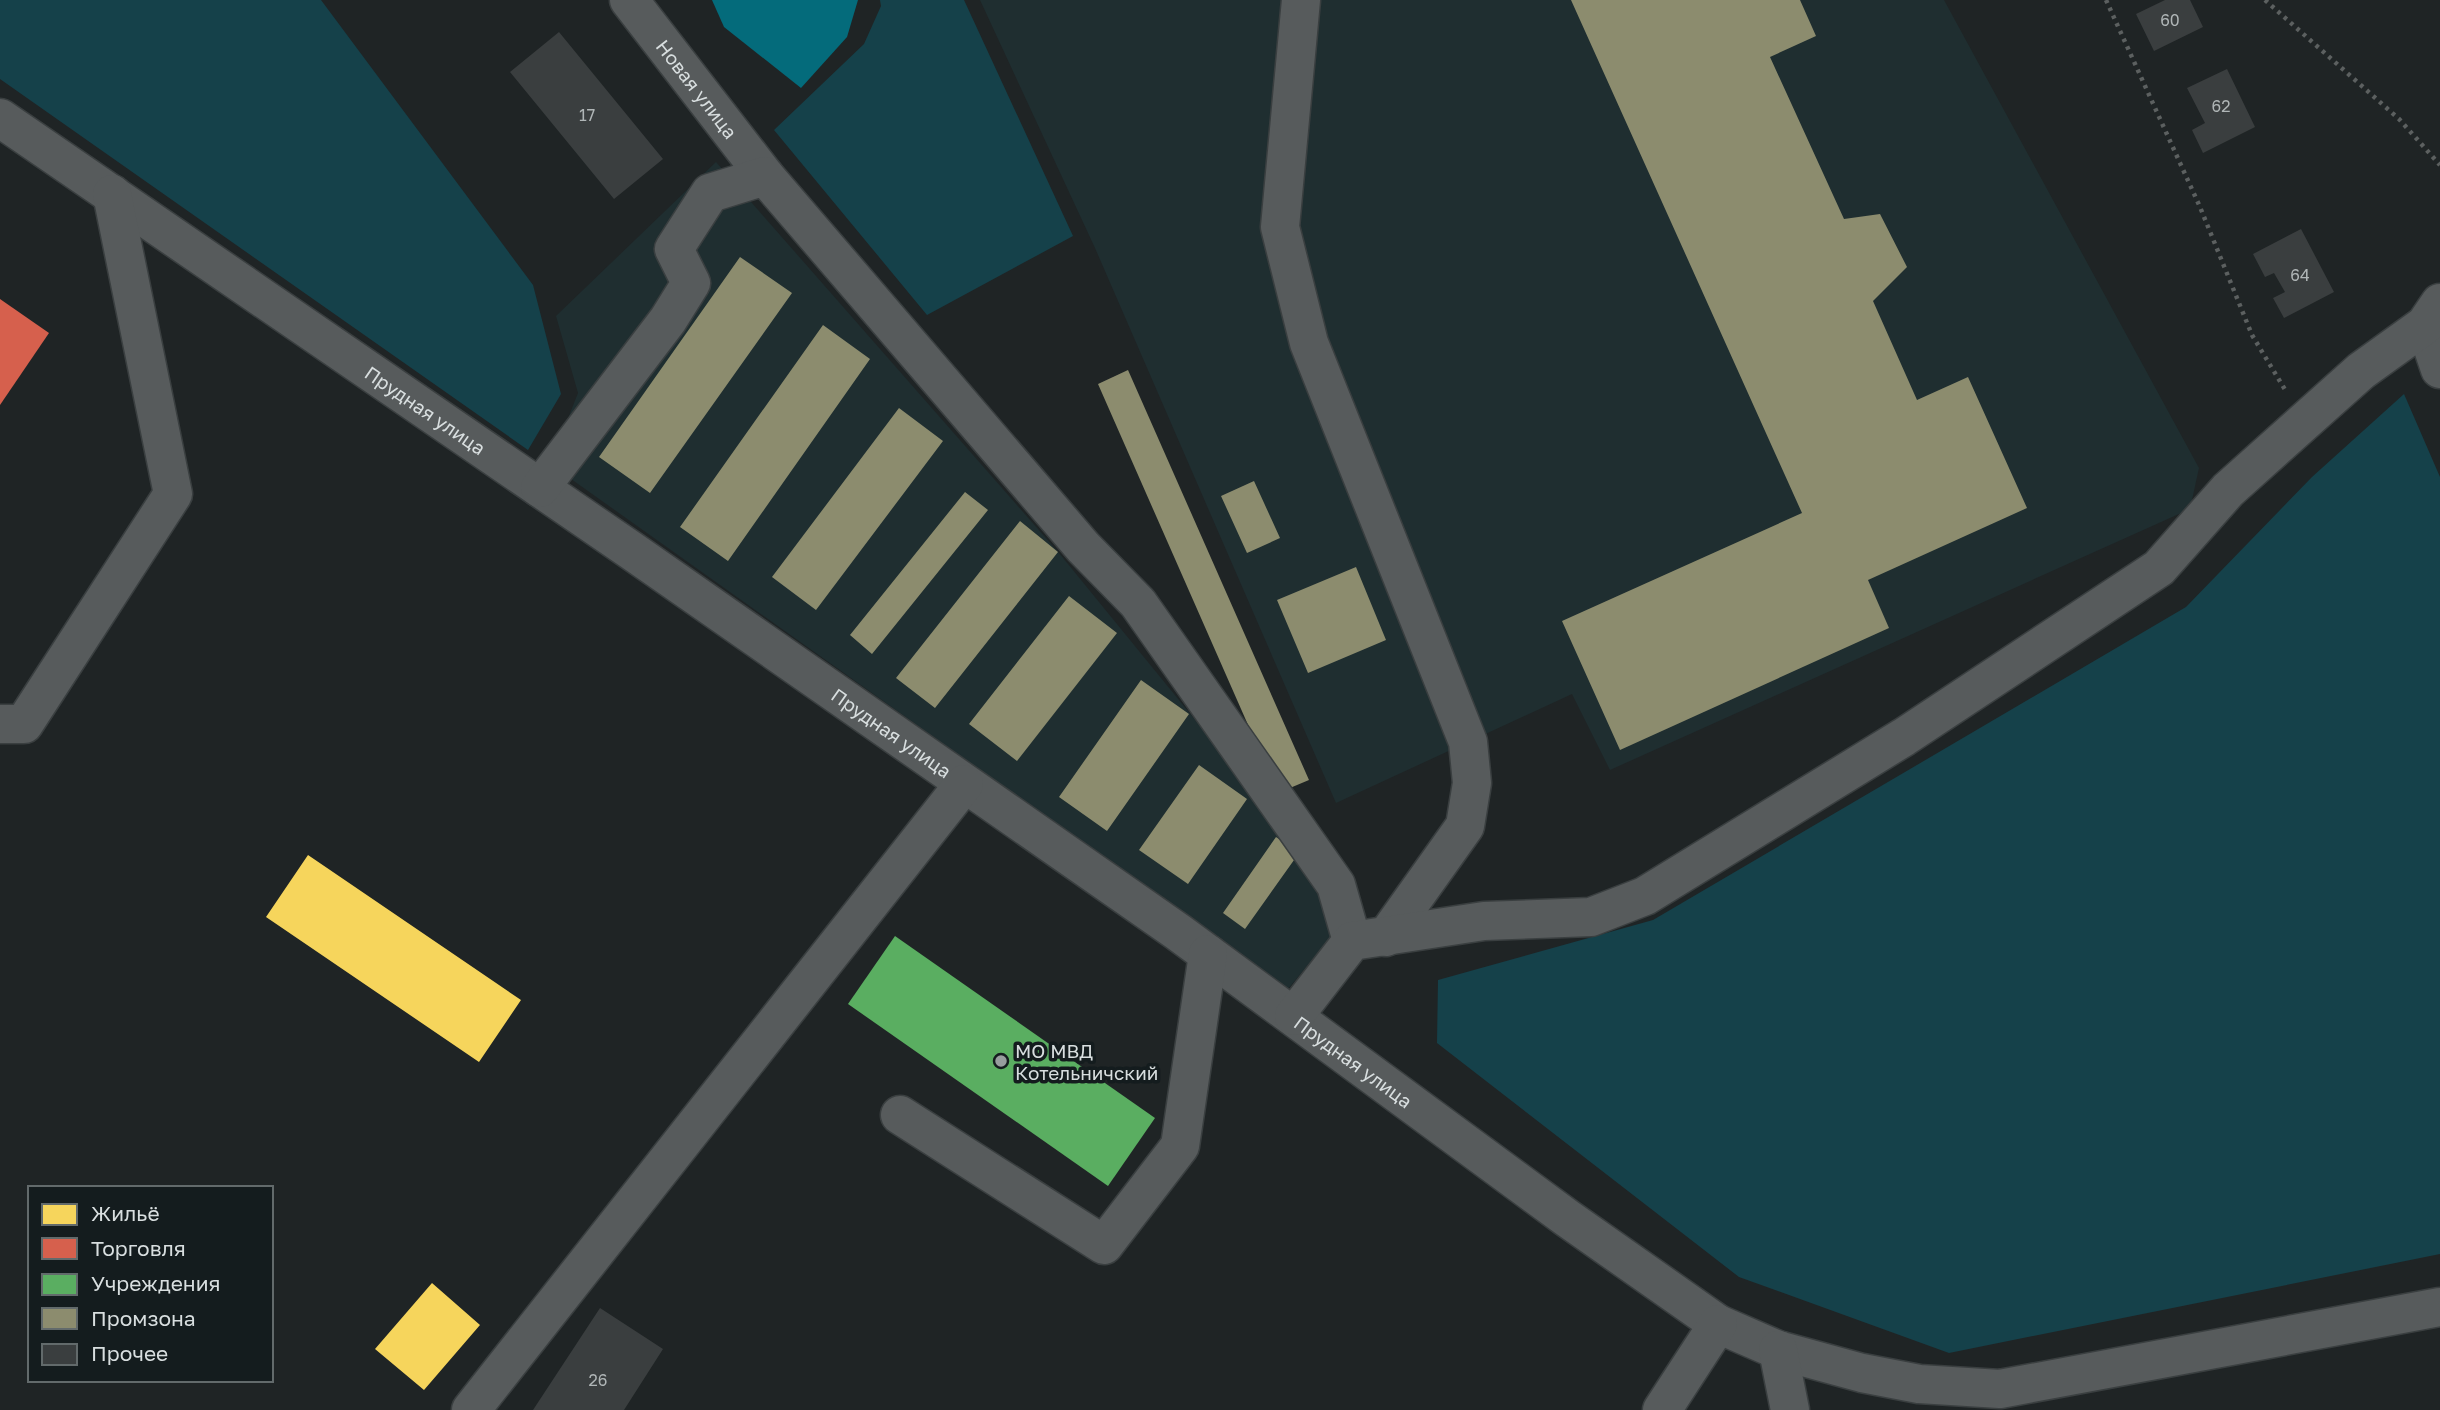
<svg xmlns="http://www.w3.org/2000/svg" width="2440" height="1410" font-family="'Golos Text',sans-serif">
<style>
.built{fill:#1f2e30}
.green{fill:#15414a}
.water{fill:#046b7b}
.homes{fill:#f6d55c}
.shops{fill:#d6604d}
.public{fill:#5aae61}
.industry{fill:#8c8c6e}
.building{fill:#3a3e3f}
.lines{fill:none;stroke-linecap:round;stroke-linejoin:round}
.minor-casing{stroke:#3a3f40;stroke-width:41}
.path{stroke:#5c6060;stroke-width:4.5;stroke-dasharray:3.5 5;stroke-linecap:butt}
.minor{stroke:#575b5c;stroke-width:38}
.poi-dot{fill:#979d9e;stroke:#141c1e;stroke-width:2.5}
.labels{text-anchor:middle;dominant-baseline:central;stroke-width:7;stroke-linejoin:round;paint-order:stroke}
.number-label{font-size:16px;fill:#b0b6b7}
.street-label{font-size:19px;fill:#d8dedf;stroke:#141c1e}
.poi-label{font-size:19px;fill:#d8dedf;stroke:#141c1e;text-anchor:start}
</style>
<rect width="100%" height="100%" fill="#1f2425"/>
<!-- built -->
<path class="built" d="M980 0H1944L2199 468 2190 509 1610 770 1572 694 1336 803 1095 248Z
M716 162 1059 553 1325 879 1335 932 1288 989 550 464 578 393 556 316Z"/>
<!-- green -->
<path class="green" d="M0 0H321L533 285 561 394 528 450 0 79Z
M880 0H964L1073 236 927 315 774 130 864 44 881 6Z
M2404 394 2440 477V1254L1949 1353 1739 1277 1437 1043 1438 980 1653 920 2186 607 2312 477Z"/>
<!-- water -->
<path class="water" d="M712 0H858L847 37 801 88 724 27Z"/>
<!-- homes -->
<path class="homes" d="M308 855 521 1000 479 1062 266 917Z
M432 1283 480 1325 424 1390 375 1349Z"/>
<!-- shops -->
<path class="shops" d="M0 299 49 333 0 405Z"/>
<!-- public -->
<path class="public" d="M895 936 1155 1118 1108 1186 848 1004Z"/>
<!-- industry -->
<path class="industry" d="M1571 0H1800L1816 36 1770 57 1844 219 1880 214 1907 267 1873 301 1917 400 1968 377 2027 508 1868 580 1889 628 1620 750 1562 621 1802 513Z
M740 257 792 293 650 493 599 457Z
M823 325 870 359 728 561 680 527Z
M1128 370 1309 780 1278 793 1098 384Z
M899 408 943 441 816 610 772 577Z
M1254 481 1280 538 1247 553 1221 496Z
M965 492 988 510 872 654 850 635Z
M1020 521 1058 552 935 708 896 678Z
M1356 567 1386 640 1308 673 1277 600Z
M1069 596 1117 633 1017 761 969 724Z
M1141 680 1189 714 1107 831 1059 797Z
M1199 765 1247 799 1188 884 1139 850Z
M1276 837 1299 853 1245 929 1223 913Z"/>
<!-- building -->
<path class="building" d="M2165 0H2190L2203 27 2154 51 2136 14Z
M559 32 663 159 614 199 510 72Z
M2227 69 2255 127 2203 153 2192 130 2205 123 2187 88Z
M2301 229 2334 292 2284 318 2273 298 2285 292 2274 273 2265 277 2253 254Z
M600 1308 663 1349 624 1410H533Z"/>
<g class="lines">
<!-- minor casing -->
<g class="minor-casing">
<g id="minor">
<path id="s1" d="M629 0 765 176"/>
<path d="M1301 0 1280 227 1309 343 1468 742 1472 783 1465 826 1386 937"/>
<path id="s2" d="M0 118 632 551 1178 932 1567 1218 1718 1324 1778 1350 1862 1373 1919 1384 2000 1389 2440 1307"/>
<path d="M2425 325 2440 369"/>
<path d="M540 488 668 320 691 283 674 249 710 193 765 176 1083 547 1138 603 1336 885 1352 941"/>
<path d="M0 724H24L173 494 112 194"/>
<path d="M1294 1016 1352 941 1484 921 1591 917 1645 896 1904 737 2159 568 2228 490 2361 371 2425 325 2440 303"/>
<path d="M900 1115 1104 1245 1180 1146 1208 954"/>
<path d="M1778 1350 1790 1410"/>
<path d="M471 1410 964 784"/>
<path d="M1662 1410 1718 1324"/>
</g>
</g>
<!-- path -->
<path class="path" d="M2106 0 2200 207 2252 335 2287 393
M2265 0 2399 119 2440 165"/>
<!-- minor -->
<use href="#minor" class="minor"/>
</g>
<!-- markers -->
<circle class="poi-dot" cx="1001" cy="1061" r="7"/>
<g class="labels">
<!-- number labels -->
<g class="number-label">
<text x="2170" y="20">60</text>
<text x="2221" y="106">62</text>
<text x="587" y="115">17</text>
<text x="2300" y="275">64</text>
<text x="598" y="1380">26</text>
</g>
<!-- street labels -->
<g class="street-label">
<text stroke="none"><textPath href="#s1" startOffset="112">Новая улица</textPath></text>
<text stroke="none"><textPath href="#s2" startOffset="516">Прудная улица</textPath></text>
<text stroke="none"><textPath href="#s2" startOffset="1083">Прудная улица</textPath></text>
<text stroke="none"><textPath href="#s2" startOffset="1650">Прудная улица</textPath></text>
</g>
<!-- poi labels -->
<g class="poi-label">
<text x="1015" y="1050">МО МВД<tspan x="1015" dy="22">Котельничский</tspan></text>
</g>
</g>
<!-- legend -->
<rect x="28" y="1186" width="245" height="196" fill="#141c1e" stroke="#626a6b" stroke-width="2"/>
<rect x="42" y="1204" width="35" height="21" fill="#f6d55c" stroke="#626a6b" stroke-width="2"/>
<text x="91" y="1221" font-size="21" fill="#d8dedf">Жильё</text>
<rect x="42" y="1238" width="35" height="21" fill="#d6604d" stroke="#626a6b" stroke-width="2"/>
<text x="91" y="1256" font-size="21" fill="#d8dedf">Торговля</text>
<rect x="42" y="1274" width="35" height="21" fill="#5aae61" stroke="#626a6b" stroke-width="2"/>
<text x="91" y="1291" font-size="21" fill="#d8dedf">Учреждения</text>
<rect x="42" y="1308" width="35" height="21" fill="#8c8c6e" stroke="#626a6b" stroke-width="2"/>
<text x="91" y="1326" font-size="21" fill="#d8dedf">Промзона</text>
<rect x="42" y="1344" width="35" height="21" fill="#3a3e3f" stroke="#626a6b" stroke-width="2"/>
<text x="91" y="1361" font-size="21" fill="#d8dedf">Прочее</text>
</svg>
